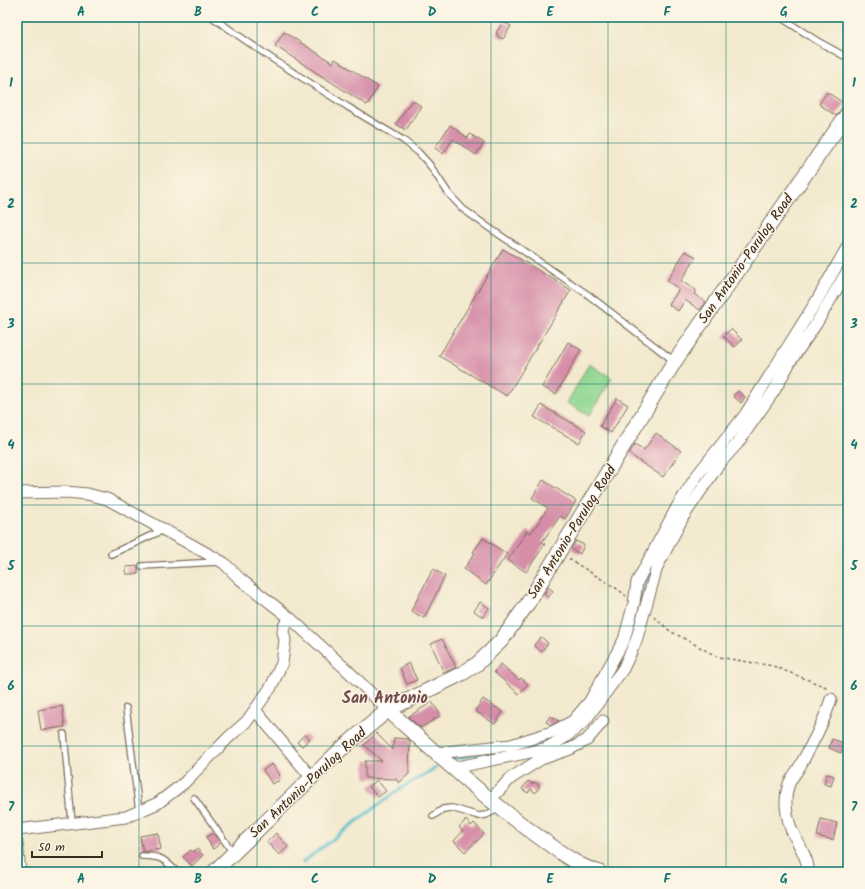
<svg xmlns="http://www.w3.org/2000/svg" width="865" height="889" font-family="Kalam,sans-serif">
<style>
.green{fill:#8ed691;stroke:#648058}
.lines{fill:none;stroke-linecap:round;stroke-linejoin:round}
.stream{stroke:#51bdcc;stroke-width:3}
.building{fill:#d68da8}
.service-casing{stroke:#7b6d5c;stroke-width:8}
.minor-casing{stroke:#7b6d5c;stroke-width:13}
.tertiary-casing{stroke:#7b6d5c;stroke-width:16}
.path{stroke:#7b6d5c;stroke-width:1.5;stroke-dasharray:3 3;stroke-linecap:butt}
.service{stroke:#fff;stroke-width:5.5}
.minor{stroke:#fff;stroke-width:11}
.tertiary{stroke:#fff;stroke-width:14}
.grid{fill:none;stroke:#0f766e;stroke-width:1;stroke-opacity:0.55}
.labels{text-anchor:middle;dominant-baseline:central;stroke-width:3;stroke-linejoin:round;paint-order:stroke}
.street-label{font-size:14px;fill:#3b2a1e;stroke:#fcf5e5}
.quarter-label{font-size:16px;font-weight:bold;fill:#714d4e;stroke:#fcf5e5}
.neatline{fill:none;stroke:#0f766e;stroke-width:1.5}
.grid-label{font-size:13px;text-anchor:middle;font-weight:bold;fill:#0f766e}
</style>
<rect width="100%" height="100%" fill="#fcf5e5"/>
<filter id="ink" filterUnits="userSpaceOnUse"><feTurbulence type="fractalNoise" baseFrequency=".025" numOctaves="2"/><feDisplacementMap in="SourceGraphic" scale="8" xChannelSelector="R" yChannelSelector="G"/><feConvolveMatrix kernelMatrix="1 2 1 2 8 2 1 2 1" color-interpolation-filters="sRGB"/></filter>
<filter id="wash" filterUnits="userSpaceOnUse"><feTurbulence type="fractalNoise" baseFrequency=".012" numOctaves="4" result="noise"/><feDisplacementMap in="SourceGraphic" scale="16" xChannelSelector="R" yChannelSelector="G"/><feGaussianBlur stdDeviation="0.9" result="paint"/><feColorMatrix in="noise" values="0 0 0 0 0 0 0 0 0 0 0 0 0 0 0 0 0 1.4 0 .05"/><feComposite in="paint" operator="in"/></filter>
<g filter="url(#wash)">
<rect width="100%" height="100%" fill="#f2e9ce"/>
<!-- green -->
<path class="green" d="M589 364 612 378 589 416 567 403Z"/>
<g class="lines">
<!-- stream -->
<path class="stream" d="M832 285 848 259
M639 613 644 586 650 575
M613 674 624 655 633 634
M519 748 547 742
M452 759 486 753
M303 862 398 790 436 768"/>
</g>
<g id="blocks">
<!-- building -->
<path class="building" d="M503 22 511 26 503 39 497 36 498 34 496 33Z
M284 32 333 63 335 59 378 87 367 105 275 46Z
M827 92 845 104 836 116 819 104Z
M412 100 421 106 406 130 396 124Z
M450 125 468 138 470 134 484 143 476 155 453 139 443 154 435 148Z
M503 249 571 290 507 396 439 356Z
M685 251 696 257 681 281 696 290 694 294 706 302 700 310 685 300 678 311 669 305 679 289 667 281Z
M731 329 742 340 735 347 723 336Z
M568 342 581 350 556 394 542 387Z
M738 391 745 397 741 403 733 396Z
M617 398 628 405 611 433 600 426Z
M541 405 586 431 579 443 534 417Z
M656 433 681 451 663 477 629 454 635 444 644 450Z
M543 480 576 501 565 519 560 516 542 542 545 544 526 572 508 560 527 531 531 533 548 508 532 498Z
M483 538 507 554 486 585 464 569 475 553 473 552Z
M576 541 584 545 580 554 571 549Z
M138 566V574H126V567Z
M433 569 445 576 424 618 411 611Z
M548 587 553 591 548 598 544 594Z
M480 602 489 608 483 617 474 611Z
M541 637 548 643 541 652 534 645Z
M442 639 456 667 444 673 431 644Z
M409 663 417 680 407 684 400 668Z
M501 664 519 680 521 678 528 684 519 694 494 672Z
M483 699 503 712 495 724 475 711Z
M432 702 441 715 421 728 408 717Z
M62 706 65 727 41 730 38 710Z
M550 716 559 721 551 725 546 722Z
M376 733 393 750 394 738 407 739 410 741 409 774 399 783 396 779 365 778V761H382L364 745Z
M305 734 310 739 302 746 297 742Z
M832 739 844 743 841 753 829 748Z
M272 764 280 775 278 777 280 780 272 784 263 770Z
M827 774 834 776 831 786 824 784Z
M377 780 386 791 378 797 369 787Z
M528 781 532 784 534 782 540 786 535 793 531 789 528 793 522 789Z
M821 819 837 823 833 840 817 836Z
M466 820 471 826 474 823 484 834 465 852 454 841 463 831 459 827Z
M158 833 161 849 143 852 140 836Z
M213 833 220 844 213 849 206 837Z
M276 833 288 847 279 855 267 842Z
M197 849 203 855 192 866 183 857 191 850 193 852Z"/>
</g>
</g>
<g filter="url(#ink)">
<use href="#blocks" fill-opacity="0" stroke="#7b6d5c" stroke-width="1"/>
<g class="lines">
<!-- service casing -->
<g class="service-casing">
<path id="service" d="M212 17 271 58 348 107 403 140 418 152 429 164 449 194 463 209 488 227 587 294 674 361
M780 17 819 42 848 58
M111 554 163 530
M142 566 217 562
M126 708 139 811
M64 734 72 823
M194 798 234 854
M433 816 443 809 452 808 479 816 486 815 500 808
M142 856C161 856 164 859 177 872"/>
</g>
<!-- minor casing -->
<g class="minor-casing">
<path id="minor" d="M17 493 66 492 87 494 107 499 190 544 224 563 240 579 290 618 347 670 388 710
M255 710 311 777
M437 753 511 745 552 732 573 721 590 701 624 640 634 603 637 582 677 507 698 474 745 415 816 302 848 246
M453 768 545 749 567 736 584 722 623 669 636 641 657 567 683 517 719 464 737 444 774 391 790 362 816 324 848 270
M490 800 511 778 541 759 570 749 587 740 603 721
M17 830 126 817 158 803 184 783 229 737 247 721 271 687 282 663 285 640 283 632 284 626 290 618
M17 842 20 872
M808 872C810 861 796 840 791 829 787 817 784 800 788 787 789 780 797 772 800 766 812 744 824 722 831 699"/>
</g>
<!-- tertiary casing -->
<g class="tertiary-casing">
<path id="tertiary" d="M388 710C439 756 490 803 546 842 563 854 579 867 599 872
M214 872 340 750 388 710 463 673 477 664 501 641 528 603 675 361 848 113"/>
</g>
<!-- path -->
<path class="path" d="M569 559 619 590 626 596
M654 617 670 631 718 657 773 666 826 687 827 690"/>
<!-- service -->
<use href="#service" class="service"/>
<!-- minor -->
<use href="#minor" class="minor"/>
<!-- tertiary -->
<use href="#tertiary" class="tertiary"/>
</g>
</g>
<!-- grid -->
<path class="grid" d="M139 17V872M257 17V872M374 17V872M491 17V872M608 17V872M726 17V872M17 143H848M17 263H848M17 384H848M17 505H848M17 626H848M17 746H848"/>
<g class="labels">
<!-- street labels -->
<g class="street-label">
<text transform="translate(746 259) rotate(-55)">San Antonio-Parulog Road</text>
<text transform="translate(572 532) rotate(-58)">San Antonio-Parulog Road</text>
<text transform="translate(308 783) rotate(-43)">San Antonio-Parulog Road</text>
</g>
<!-- quarter labels -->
<g class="quarter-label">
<text x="385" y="698">San Antonio</text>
</g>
</g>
<!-- margin -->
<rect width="865" height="889" fill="none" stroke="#fcf5e5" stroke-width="44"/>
<!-- scale -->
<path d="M32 851v6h70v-6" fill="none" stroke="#3b2a1e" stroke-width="2"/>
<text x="38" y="851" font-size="12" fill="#3b2a1e" stroke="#fcf5e5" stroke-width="3" paint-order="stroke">50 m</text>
<rect x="22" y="22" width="821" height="845" class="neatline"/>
<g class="grid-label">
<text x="81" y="16">A</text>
<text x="198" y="16">B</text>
<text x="315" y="16">C</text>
<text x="432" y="16">D</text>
<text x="550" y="16">E</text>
<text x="667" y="16">F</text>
<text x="784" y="16">G</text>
<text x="11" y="87">1</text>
<text x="854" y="87">1</text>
<text x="11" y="208">2</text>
<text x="854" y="208">2</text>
<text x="11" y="328">3</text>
<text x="854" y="328">3</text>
<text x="11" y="449">4</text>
<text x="854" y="449">4</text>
<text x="11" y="570">5</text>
<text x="854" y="570">5</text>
<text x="11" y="690">6</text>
<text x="854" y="690">6</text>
<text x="11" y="811">7</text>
<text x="854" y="811">7</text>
<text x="81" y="883">A</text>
<text x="198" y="883">B</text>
<text x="315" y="883">C</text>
<text x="432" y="883">D</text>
<text x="550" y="883">E</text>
<text x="667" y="883">F</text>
<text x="784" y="883">G</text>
</g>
</svg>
